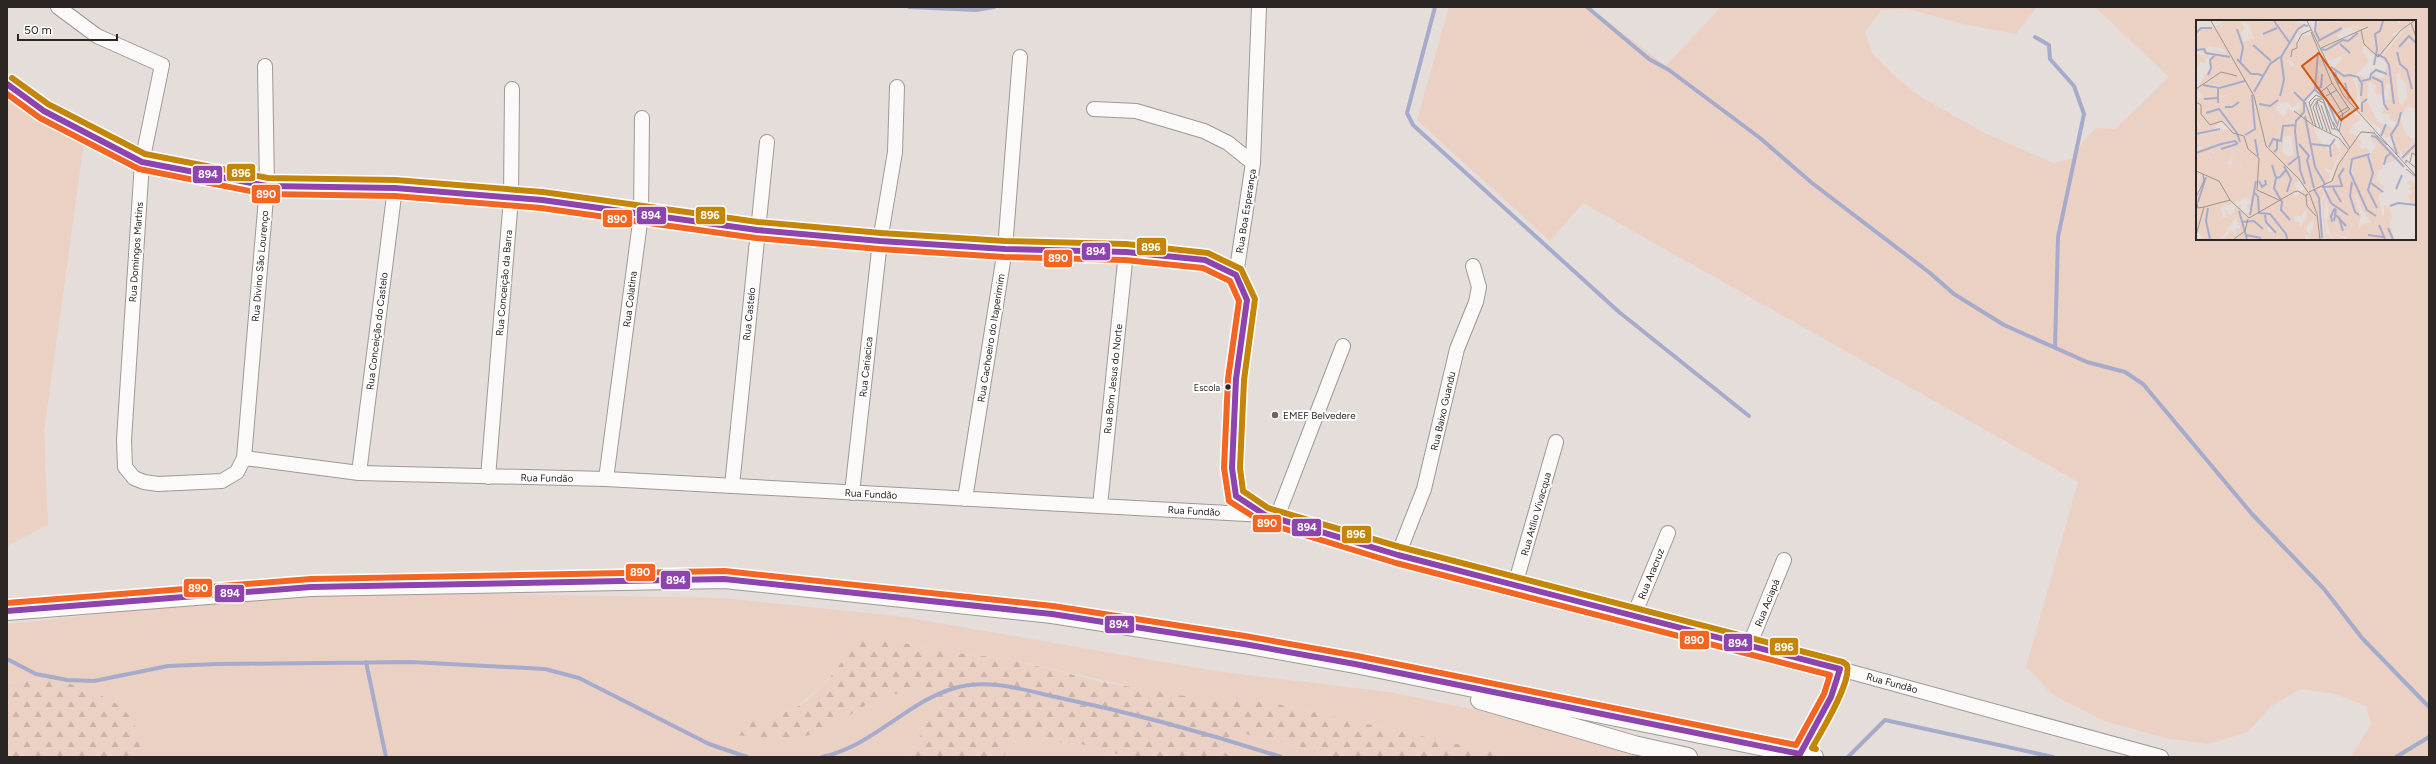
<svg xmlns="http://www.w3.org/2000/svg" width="2436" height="764" font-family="Figtree,sans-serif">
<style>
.grass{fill:#ebd1c4;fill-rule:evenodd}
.forest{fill:url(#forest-firs)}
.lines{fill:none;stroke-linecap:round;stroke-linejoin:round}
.stream{stroke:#a6abcb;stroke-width:4}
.minor-casing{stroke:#9e9996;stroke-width:16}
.major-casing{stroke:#9e9996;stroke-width:20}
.minor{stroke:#fbfaf9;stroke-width:14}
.major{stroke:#fbfaf9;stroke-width:18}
.bus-1-casing{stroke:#fff;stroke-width:9}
.bus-2-casing{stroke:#fff;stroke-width:9}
.bus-3-casing{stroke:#fff;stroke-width:9}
.bus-1{stroke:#8e44ad;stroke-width:6}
.bus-2{stroke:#f26522;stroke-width:6}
.bus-3{stroke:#c48609;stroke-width:6}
.bus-dot{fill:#2b2624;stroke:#fff;stroke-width:1.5}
.poi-dot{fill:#6c6664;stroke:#fff;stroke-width:1.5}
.labels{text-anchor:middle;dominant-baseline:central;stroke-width:4;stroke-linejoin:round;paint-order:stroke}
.bus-label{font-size:9px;fill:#2b2624;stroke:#fff;text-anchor:end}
.street-label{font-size:10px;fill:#2b2624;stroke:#fff}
.poi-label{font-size:10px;fill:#2b2624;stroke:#fff;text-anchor:start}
.inset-river{fill:none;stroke:#a6abcb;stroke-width:2}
.inset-road{fill:none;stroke:#9b9491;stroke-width:1}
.view{fill:#d5540e;fill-opacity:0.15;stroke:#d5540e;stroke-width:2}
.inset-edge{fill:none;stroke:#2b2624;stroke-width:2}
.line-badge{stroke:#fff;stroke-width:1.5}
.badge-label{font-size:11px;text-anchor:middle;font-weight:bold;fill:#fff}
</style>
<defs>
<pattern id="forest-firs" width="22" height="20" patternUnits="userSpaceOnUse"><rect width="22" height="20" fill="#ebd1c4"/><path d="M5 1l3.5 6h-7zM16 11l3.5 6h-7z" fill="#cab3a8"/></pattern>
</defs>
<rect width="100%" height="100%" fill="#e5ddda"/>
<!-- grass -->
<path class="grass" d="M1449 7H1589L1666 66 1721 7H2037L2016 34 1963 24 1908 9 1881 10 1865 32 1872 53 1898 79 1921 97 1985 133 2053 163 2073 158 2085 139 2096 128 2115 129 2169 77 2095 7H2429V757H2351L2371 724 2366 706 2335 694 2301 689 2271 706 2248 732 2209 744 2165 738 2104 721 2053 695 2026 667 2078 482 1583 203 1550 241 1417 120ZM2197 21H2415V239H2197Z
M7 78 85 135 44 432 48 525 7 546Z
M447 593 723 598 905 617 1215 671 1389 692 1706 757H1503V754L1259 700H1208L1155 692 1008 659 950 652 893 641 838 667 820 688 795 708 769 718 748 722 828 729 880 696 938 688 936 708 919 731 921 741 901 757H145L52 678 7 683V624L266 596Z
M1239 733 1272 739 1329 757H1230L1217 744Z
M1023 739 1081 744 1127 757H1004L1009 740Z"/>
<!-- forest -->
<path class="forest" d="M857 641H893L950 652 1008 659 1103 682 1208 700H1259L1503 754V757H1329L1272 739 1239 733 1217 744 1230 757H1127L1081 744 1023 739 1009 740 1004 757H901L921 741 919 731 936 708 938 688 880 696 828 729 787 742 730 734 736 725C755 719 775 717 793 709 819 697 841 663 857 641Z
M52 678C76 686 121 697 133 722 138 732 140 745 143 755L145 757H7V683Z"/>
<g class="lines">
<!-- stream -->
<path class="stream" d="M909 7 976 10 994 7
M1435 7 1407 113 1413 125 1619 312 1749 416
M1587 7 1649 59 1669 70 1760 138 1812 183 1930 273 1954 294 2004 325 2087 362 2125 372 2143 384 2252 514 2324 589 2362 638 2429 707
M2035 37 2049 45 2050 59 2074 86 2084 114 2058 237 2055 348
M7 659 36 674 67 680 94 681 168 666 218 664 412 662 545 669 579 678 709 744 747 757
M366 662 386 757
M822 757C875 745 906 702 955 688 987 678 1024 690 1056 697 1133 713 1207 733 1281 757
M1848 757 1885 720 2053 757
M2396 757 2429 737"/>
<!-- minor casing -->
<g class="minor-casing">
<path id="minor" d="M58 7 97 36 162 65 142 162 124 440 125 467 134 478 144 482 158 484 222 481 237 472 244 458 267 186 265 66
M1259 7 1253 163 1236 275 1247 300 1236 379 1232 468 1236 496 1265 515
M7 84 44 111 142 162 267 186 395 188 542 200 757 230 880 241 1005 249 1126 252 1205 260 1236 275
M1094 109 1136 111 1204 131 1228 143 1253 163
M244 458 359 473 606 479 1265 515 1398 555 1840 669 2161 757
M359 473 395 188
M488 477 511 198 512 89
M606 479 641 215 642 118
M732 486 767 142
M852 493 880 241 895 152 897 87
M965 499 1005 249 1020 57
M1100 506 1126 252
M1277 517 1343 346
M1398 555 1424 489 1457 349 1476 302 1479 287 1473 266
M1515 585 1556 442
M1634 615 1668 533
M1749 646 1784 560
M1800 754 1831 697 1840 669"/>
</g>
<!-- major casing -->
<g class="major-casing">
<path id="major" d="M7 611 311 587 724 579 1052 614 1244 644 1355 664 1814 757
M1480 700 1634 745 1688 757"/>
</g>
<!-- minor -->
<use href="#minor" class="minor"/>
<!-- major -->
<use href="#major" class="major"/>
<!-- bus-1 casing -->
<g class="bus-1-casing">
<path id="bus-1" d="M7 84 44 111 142 162 267 186 395 188 542 200 757 230 880 241 1005 249 1126 252 1205 260 1236 275 1247 300 1236 379 1232 468 1236 496 1265 515 1398 555 1840 669 1831 697 1800 754 1355 664 1244 644 1052 614 724 579 311 587 7 611"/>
</g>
<!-- bus-2 casing -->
<g class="bus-2-casing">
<path id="bus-2" d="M7 94 40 118 139 169 265 194 395 196 541 208 756 238 879 249 1004 257 1125 260 1203 268 1230 281 1239 301 1228 379 1224 468 1229 501 1262 522 1396 563 1830 675 1824 694 1796 745 1357 656 1245 636 1053 606 725 571 311 579 7 603"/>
</g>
<!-- bus-3 casing -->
<g class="bus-3-casing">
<path id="bus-3" d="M12 78 48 104 145 154 268 178 396 180 543 192 758 222 881 233 1005 241 1126 244 1208 253 1241 269 1255 299 1244 380 1240 468 1243 491 1268 508 1400 547 1843 662 1847 665C1852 682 1821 732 1812 748L1816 749"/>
</g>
<!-- bus-1 -->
<use href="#bus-1" class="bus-1"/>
<!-- bus-2 -->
<use href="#bus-2" class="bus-2"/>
<!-- bus-3 -->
<use href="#bus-3" class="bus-3"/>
</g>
<!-- markers -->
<circle class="bus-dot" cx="1228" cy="387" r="3.5"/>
<circle class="poi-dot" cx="1275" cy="415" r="4"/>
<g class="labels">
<!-- bus labels -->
<g class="bus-label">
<text x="1220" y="387">Escola</text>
</g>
<!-- street labels -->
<g class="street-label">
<text transform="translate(1246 211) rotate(-81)">Rua Boa Esperança</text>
<text transform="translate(136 252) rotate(-86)">Rua Domingos Martins</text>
<text transform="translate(260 266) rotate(-85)">Rua Divino São Lourenço</text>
<text transform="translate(504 283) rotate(-85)">Rua Conceição da Barra</text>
<text transform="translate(630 299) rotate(-83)">Rua Colatina</text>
<text transform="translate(749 314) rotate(-84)">Rua Castelo</text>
<text transform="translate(377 331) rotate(-83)">Rua Conceição do Castelo</text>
<text transform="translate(991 338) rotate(-81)">Rua Cachoeiro do Itaperimim</text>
<text transform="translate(866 367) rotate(-84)">Rua Cariacica</text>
<text transform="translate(1113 379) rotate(-84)">Rua Bom Jesus do Norte</text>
<text transform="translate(1443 411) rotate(-77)">Rua Baixo Guandu</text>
<text transform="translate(547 478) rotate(1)">Rua Fundão</text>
<text transform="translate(871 494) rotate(3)">Rua Fundão</text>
<text transform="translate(1194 511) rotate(3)">Rua Fundão</text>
<text transform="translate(1536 514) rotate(-74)">Rua Atílio Vivacqua</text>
<text transform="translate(1651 574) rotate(-68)">Rua Aracruz</text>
<text transform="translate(1767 603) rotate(-68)">Rua Aciapá</text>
<text transform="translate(1892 683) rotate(15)">Rua Fundão</text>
</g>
<!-- poi labels -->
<g class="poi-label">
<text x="1283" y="415">EMEF Belvedere</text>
</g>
</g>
<!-- overview -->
<g transform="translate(2196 20)">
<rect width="220" height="220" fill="#e5ddda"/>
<path d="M32 1H43L37 11 39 24 44 29V38L29 32 28 29 13 26 10 31 14 37 9 39 10 43 4 42 0 49 1 35H9L5 31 7 29 2 18 4 10 24 8ZM78 1H101L102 8 94 19 91 11 81 9 90 12 86 16 89 18 87 21 88 30 79 26 76 8 77 4 80 6ZM112 1 118 10 122 1 149 3V7L136 10 126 19 140 16 149 9 141 16 144 20 136 28 145 26 148 31 154 32 158 31 157 19 164 12H159L156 7 167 8 162 5 164 1H186L185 6 188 1H201L203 3 206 1H218L196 14 199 17 186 36 175 33 168 25 167 32 173 41 157 58 162 73 159 87 147 74 132 44 135 43 137 49 146 38 144 36 134 41 129 36ZM152 51 153 57 143 56 146 66 158 63 154 71 145 68 149 71H146L138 54 142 61 141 55ZM220 1V59L217 63 205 46 201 34 197 37 200 44 196 47 193 38 187 36 208 9ZM107 9 105 14 110 16 117 14 127 35 123 36 127 44 122 46 125 67 119 69 107 82 108 85H111L122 120 136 133 137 122 144 130 136 151 129 148 130 152 135 153 124 185 128 219H114L113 217 118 205 117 199 111 206V213L109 209 100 214 89 208 83 210 72 206 71 219H27L35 210 40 215V207L45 210 40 198 25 219H0L6 218 3 212 0 215V199L4 196 0 195V177L4 168 0 167V157H3L0 165 5 157V155L0 154 4 152 0 147V131L10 126 0 128 3 121 0 119V114L6 115 32 109 28 103H23L17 111 14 109 8 113 5 108 10 99 0 90 5 85 0 84V81L7 76 1 69 8 56 15 49 14 40 19 35 43 45 50 50 46 56V61L48 54 52 51 56 54 65 55 57 68 52 83 57 105 50 114 51 116 64 102 58 99 60 85 57 82 58 73 65 68 73 46 78 42H86L87 68V33L97 23 98 17 102 25 105 16 101 13ZM92 39 105 49 96 62V56L99 55 97 46 91 42ZM46 61 47 64H42L45 65 41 72 20 79 25 92 21 99 9 94 12 88 21 85 19 82 9 81V76H18L19 73 8 69 9 65 21 71 13 65 23 66ZM105 80 104 88 98 92 92 89 88 97 80 90 82 83 92 82 96 88ZM95 93V99L108 109V117L105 108 102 107 99 111 101 122 91 105 84 108 85 121 82 105 92 102ZM31 101 36 107 54 108 40 109 44 120 47 118 42 128 48 134 46 148 40 142 38 146 34 143 35 147 31 143 39 133 35 128 39 124 23 129 12 126 35 121 41 116 37 109 32 107ZM96 116 97 136H92L86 132 88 117ZM13 131 21 132 19 138 22 143 17 147V141L15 142 12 138ZM88 140 92 144 80 173 75 170 76 161 87 152 85 148ZM105 159 108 169 99 177 97 173 102 171 98 164ZM50 176 55 183 50 186 55 191 49 195 45 190V184L42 187 40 185 38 192 33 195 31 190 28 191 31 196 27 198 25 187 39 183 41 180 43 182ZM109 190 111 192 110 199 105 206 103 202 106 198 102 202H99L98 196H105ZM170 82 181 104 189 109 192 106 199 109 201 117 199 120 195 116 190 118 185 109 161 92 165 83ZM156 91 202 138 193 143H188L186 149 182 150 180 160 189 167 183 176 184 181 179 179 181 190 173 188 171 176 166 172 159 175 164 193 161 195H155L150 217 134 213 130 200 133 193 130 178 128 193 131 219H129L126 184 145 132 143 119 152 129 153 128 143 113 147 96ZM164 99 177 112 166 111 161 116 153 112 156 106ZM164 113 176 114V123L181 125 174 135V140L162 136 156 139 157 157 154 162 155 139 163 134 169 135 173 131 170 127 167 129 163 127 166 122 162 119ZM218 117 220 134 216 132 209 139 204 131V138L193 128 210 123V128L215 127ZM214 160 220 163V184L215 183 212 176 216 172 213 168 216 166 211 163Z" fill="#ebd1c4" fill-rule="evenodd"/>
<path d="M28 1H32L22 9 4 10 1 15 7 29 3 31 0 22 2 9 20 6ZM43 1H46L48 9 45 13 47 22 58 18 53 5 47 1 77 2 79 26 88 30 82 36 74 39 68 51 50 50 22 35 30 34 14 31 18 30 29 33 30 30 44 38V29L39 23 37 11ZM144 1H164L162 5 167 8 159 6 147 9 139 17 126 19 137 9 149 7V3ZM164 10 157 19 158 31H148L145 26 131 28 146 18H156L155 15ZM201 33 211 56 213 55 217 63 220 59V119L219 89 211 86 204 99 210 114 216 119 213 129 210 128V123L202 126 197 124 201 117 198 108 200 102 194 99 193 94H184L188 89 186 76 190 80 193 79 194 64 190 63 188 74 184 76 178 72 180 66 174 61 172 64V83L182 102 192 106 189 109 180 103 170 87 171 83H165L161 63 164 54 170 60 178 53 181 57 188 58 191 45 186 38 192 37 197 47 200 44 197 37ZM205 52 204 57 210 65 211 77 207 85 203 82 200 62 201 53ZM97 42 105 49V62L101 66 96 62V56L99 54ZM152 51 153 58 143 56 146 66 158 63 157 71 151 72 146 68 150 72 146 71 138 54 142 61V55ZM42 64 45 65 41 72 22 77 24 99 9 94 11 88 21 85 19 82 7 81V77L18 76 19 73 8 69 9 65 22 71 24 68ZM1 83 5 85 0 90 10 99 5 113 0 114V101L3 109 5 108 0 99V84ZM61 105 64 116 57 120 50 114 56 108 47 110 37 108 51 106 57 108ZM43 124 42 127 48 132 47 148 40 142 38 146 36 145 35 139 39 133 35 127ZM13 131 18 133 21 131 19 138 22 143 17 147V141H12ZM163 171 171 176 172 184 177 191 182 188 177 179 184 181 186 196 188 195V185L194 189 196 198 193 202 198 219H131L129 218 131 214 136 218 134 213 150 219 154 195 165 194 162 210 167 204 175 202 166 190 161 175ZM76 207 83 210 90 208 100 214 108 208 114 214 113 217 109 214 110 219H71L69 217 71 212H79Z" fill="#ebd1c4" fill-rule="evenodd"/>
<path d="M101 1 109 6 101 12 97 23 90 28 91 32 87 33V68L86 42H78L73 46 65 68 58 73V83L68 84 67 86 62 84 59 89V100L64 102 57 108 52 83 57 68 66 56 55 54 54 51 48 54 47 61 46 56 50 50 68 51 69 42 74 37 82 36 88 29 87 21 89 18 86 16 90 12 86 11 85 13 81 9 91 11 94 19 102 8ZM95 93V99L109 107 108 118 105 108 102 107 99 111 103 120 101 122 91 105 84 108 85 120 83 122 84 111 80 106 92 102ZM32 101 40 109 44 120 48 116 45 128 42 127V123L22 130 14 128 12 126 34 123 41 116 37 109 30 104ZM172 133 174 140 162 136 156 139 155 153 157 158 154 163 153 143 148 144 147 140 155 142 156 138 163 134ZM88 140 94 145 90 148 80 173 75 172 76 159 83 157 87 152 84 142ZM20 160 21 169 18 174H12L15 164Z" fill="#ebd1c4"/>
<path class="inset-river" d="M78 1 93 22M120 1 119 11 123 19M41 9 47 27 44 43M0 13 5 8H16M67 14 81 8M122 21 146 8M144 24 154 33M57 25 75 41M203 27 213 16 220 23M125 29 130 30 147 20 152 21 162 13M1 30 8 29 10 33 34 37M201 32 204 44 211 50 216 69M180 34 189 38 193 45 198 84M41 39 55 54H62L67 56M178 45 181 29 179 14 184 11 187 1M135 47 148 56 154 55 162 57 166 64 165 76M139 52 143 64M12 55 15 48 14 40 19 35M176 57 186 62 188 84 192 90M166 61 174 59 175 54 180 50 191 54M149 63 153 79M7 65 23 68 49 61M119 69 122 32M119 70 131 80 141 104M58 72 74 44 84 37M84 76 88 60 85 37 102 9 108 5 112 6M8 79 21 78M108 81 119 69 125 67 126 54M22 83V68M63 84 74 86 82 80M29 87H36L43 82M166 92V83L171 79M10 93 23 89 41 113 44 122M109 96 119 147 129 164M0 114 24 109M49 115 59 109 56 75M175 116 180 117 208 147M185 116 190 104M59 119 62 136M103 124 113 136 111 140 118 168M115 124 134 126M73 127 77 119 85 121 87 106 100 105M25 129 41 124M78 132 81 129V119M0 133 25 124 39 121 42 124M174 134 156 139 154 152 171 190 180 196M201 134 195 115 202 104 205 92M103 136 104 150 109 164M172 136 177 153 172 170 181 188M135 137 134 126 139 119M206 138 220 124M76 145 80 158 78 168 86 182 85 190 94 200M92 145 102 137 99 111 100 101 108 92V82L98 72M188 145 190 137 195 133M88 146 95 159 91 172M80 158 84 157 90 150M63 161 66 167 70 164 69 160M156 162 154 176 159 192 163 195M175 163 187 172M126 167 146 166 143 156 148 148M128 168 135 183 152 195M137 168 145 182M118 169 123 178 126 218M200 169 206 155M59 173 62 177 63 193 74 194 90 214 91 219M2 182 10 157M194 186 202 183 220 185M12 188 10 201 14 219M43 191 51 219M54 195 60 161M69 195 70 202 80 213M140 195 150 206M143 198 147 211M138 201 140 189M46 202 58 201 67 209M136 202 135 196 139 188M183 205 189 219M192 208 197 219M50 215 65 218M172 215 187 217"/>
<path class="inset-road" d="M15 1 58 76 70 126 103 159 114 175 121 194 124 219M111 1 147 75 220 156M215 3 220 17M165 10 168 24 182 37 205 10 218 1M115 12 136 63 152 87M125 28 172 7M95 37 96 30 101 28V23L106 14 115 10M131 68 147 94 143 111M0 69 25 52 41 56M125 72 136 63M130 76 141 70M121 81 131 111M0 82 5 85V94L14 105 26 101 37 113 48 116 52 129 63 138 61 170 83 180M109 82 117 104M121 83 120 87 127 109M125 85 135 114M114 87 119 79H127L139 109 143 111M98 91 117 105 143 118 152 129M137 102 154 128M120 107 113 82 120 75 126 78M141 107 144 96 154 89 152 87 142 93M124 108 117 87 122 80 128 83 136 109H139M178 113 191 125M214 142 216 133 220 135M210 143V140L220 148M210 149 220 157M0 151 23 161 34 180 53 198 98 172 102 171 110 176 112 174 110 175M113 172 136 161 142 145 165 112 179 113M110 176 111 186 120 196M0 177 8 161 7 154M0 179 2 188 8 187M0 215 8 187 34 180M38 219 49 211 52 199"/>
<path class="view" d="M123 33 162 88 145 100 106 46Z"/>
<rect width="220" height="220" class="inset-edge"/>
</g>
<g class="line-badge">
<rect x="226" y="163" width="30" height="19" rx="4" fill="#c48609"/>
<rect x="192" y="165" width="31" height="19" rx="4" fill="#8e44ad"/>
<rect x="251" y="184" width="30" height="20" rx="4" fill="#f26522"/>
<rect x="636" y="206" width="31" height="19" rx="4" fill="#8e44ad"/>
<rect x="695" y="206" width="31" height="19" rx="4" fill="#c48609"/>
<rect x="602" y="209" width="31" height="19" rx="4" fill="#f26522"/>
<rect x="1136" y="237" width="31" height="19" rx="4" fill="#c48609"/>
<rect x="1081" y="242" width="30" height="19" rx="4" fill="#8e44ad"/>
<rect x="1043" y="249" width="30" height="19" rx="4" fill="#f26522"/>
<rect x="1252" y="514" width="30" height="19" rx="4" fill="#f26522"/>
<rect x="1291" y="518" width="31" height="19" rx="4" fill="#8e44ad"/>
<rect x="1341" y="525" width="31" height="19" rx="4" fill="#c48609"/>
<rect x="625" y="563" width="31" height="19" rx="4" fill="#f26522"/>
<rect x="660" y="570" width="31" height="20" rx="4" fill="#8e44ad"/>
<rect x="183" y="578" width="30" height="20" rx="4" fill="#f26522"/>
<rect x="214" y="584" width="31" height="19" rx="4" fill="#8e44ad"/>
<rect x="1104" y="615" width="31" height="19" rx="4" fill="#8e44ad"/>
<rect x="1679" y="630" width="31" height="20" rx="4" fill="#f26522"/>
<rect x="1723" y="633" width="30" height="19" rx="4" fill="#8e44ad"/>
<rect x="1769" y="637" width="30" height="19" rx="4" fill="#c48609"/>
</g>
<g class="badge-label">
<text x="241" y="177">896</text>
<text x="208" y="178">894</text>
<text x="266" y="198">890</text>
<text x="651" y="219">894</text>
<text x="710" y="219">896</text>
<text x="617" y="223">890</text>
<text x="1151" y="251">896</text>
<text x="1096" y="255">894</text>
<text x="1058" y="262">890</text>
<text x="1267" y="527">890</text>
<text x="1307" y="531">894</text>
<text x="1356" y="538">896</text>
<text x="640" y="576">890</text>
<text x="676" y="584">894</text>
<text x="198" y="592">890</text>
<text x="230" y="597">894</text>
<text x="1119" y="628">894</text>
<text x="1694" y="644">890</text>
<text x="1738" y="647">894</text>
<text x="1784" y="651">896</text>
</g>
<!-- border -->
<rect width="2436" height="764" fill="none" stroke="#2b2624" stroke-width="16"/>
<!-- scale -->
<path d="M18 34v6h99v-6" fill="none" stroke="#2b2624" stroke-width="2"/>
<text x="24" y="34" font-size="12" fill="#2b2624" stroke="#ffffff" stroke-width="3" paint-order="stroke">50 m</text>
</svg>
